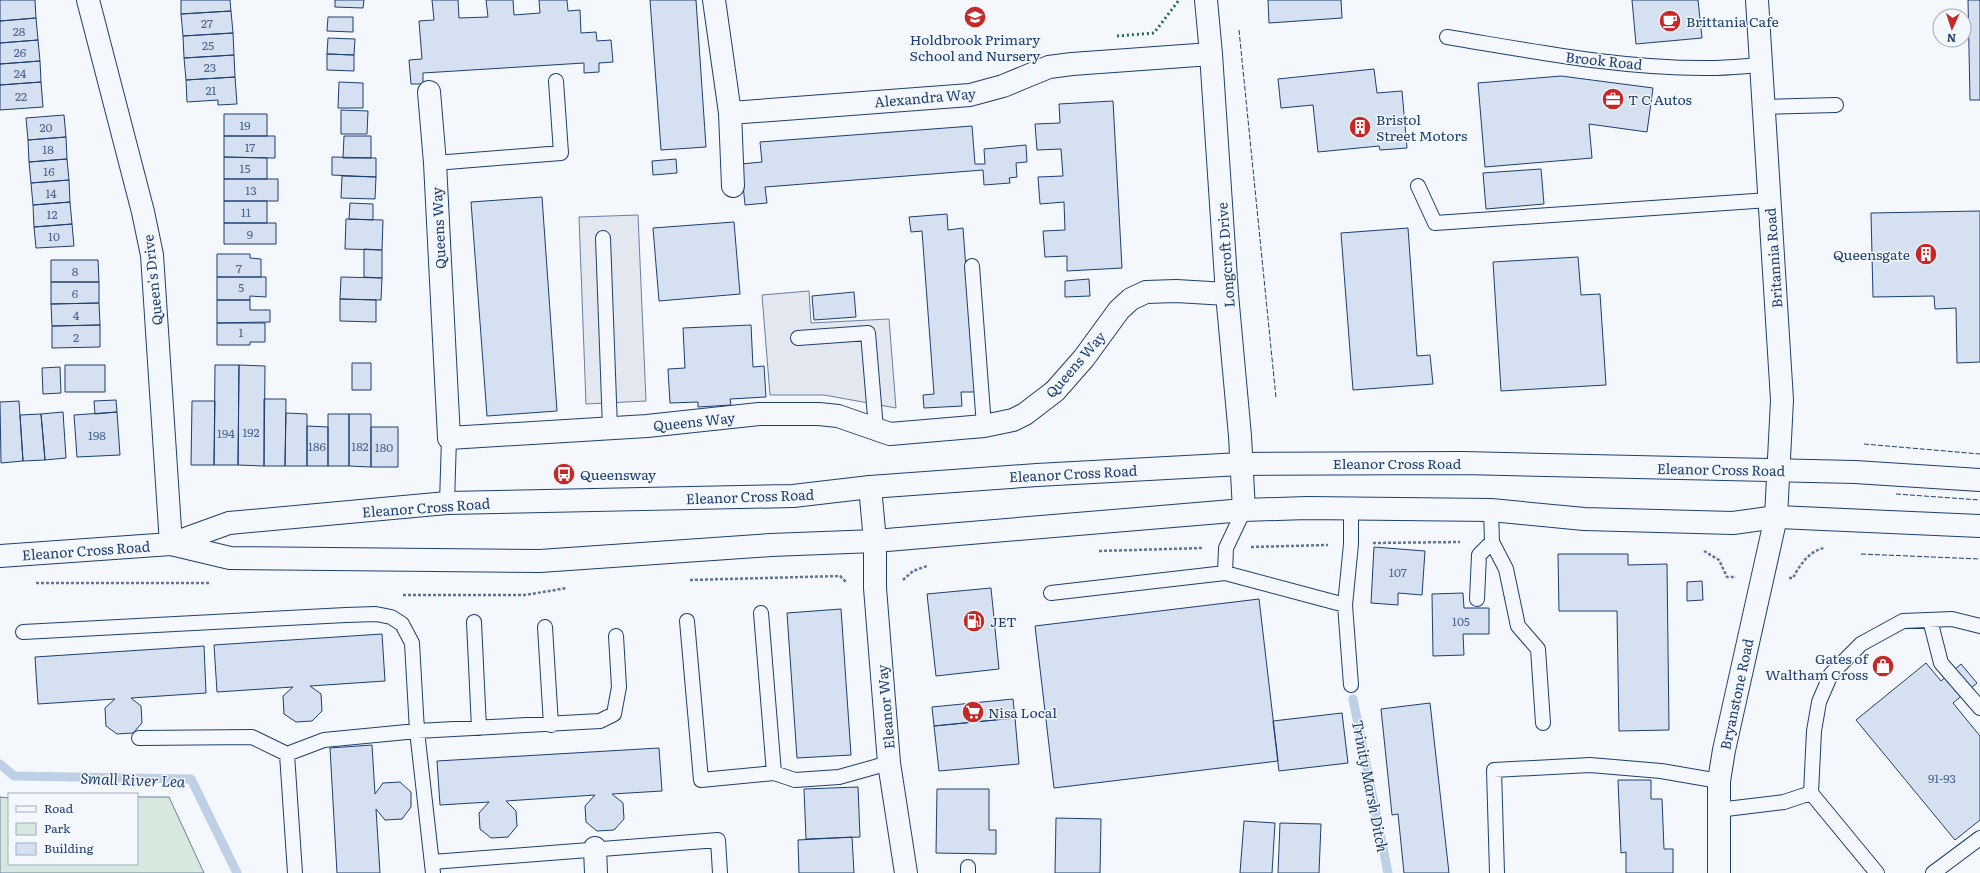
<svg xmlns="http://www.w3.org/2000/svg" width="1980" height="873" font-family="Literata,serif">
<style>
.green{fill:#d7e8df;stroke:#687fa3}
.parking{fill:#e3e8f0;stroke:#687fa3}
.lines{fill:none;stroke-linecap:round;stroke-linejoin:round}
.stream{stroke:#bed0e5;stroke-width:9}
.building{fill:#d5e0f0;stroke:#1d3f73}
.service-casing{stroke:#1d3f73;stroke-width:16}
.minor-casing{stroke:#1d3f73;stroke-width:24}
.primary-casing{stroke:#1d3f73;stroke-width:24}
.path{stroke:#5e769c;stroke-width:2.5;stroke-dasharray:3 2;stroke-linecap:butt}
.service{stroke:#f4f7fb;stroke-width:14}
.minor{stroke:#f4f7fb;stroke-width:22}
.primary{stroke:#f4f7fb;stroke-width:22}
.hedge{stroke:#2c6c60;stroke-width:3;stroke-dasharray:2 3;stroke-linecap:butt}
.fence{stroke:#1d3f73;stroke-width:1;stroke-dasharray:5 2;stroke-linecap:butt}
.labels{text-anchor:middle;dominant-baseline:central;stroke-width:3;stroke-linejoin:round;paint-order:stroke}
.number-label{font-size:12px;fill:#4b6792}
.poi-label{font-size:14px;fill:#1d3f73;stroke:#f4f7fb;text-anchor:start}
.street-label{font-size:14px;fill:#1d3f73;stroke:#f4f7fb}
.water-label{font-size:15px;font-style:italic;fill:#1d3f73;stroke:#f4f7fb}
</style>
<rect width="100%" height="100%" fill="#f4f7fb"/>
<!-- green -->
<path class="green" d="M0 797 9 798V864H137V797H169L204 873H0Z"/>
<!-- parking -->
<path class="parking" d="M638 215 646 401 586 404 579 217Z
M809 291 811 323 889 319 896 408 824 395H770L762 295Z"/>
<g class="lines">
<!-- stream -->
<path class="stream" d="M1353 699 1388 873
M0 764 14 776 191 779 237 873"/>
</g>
<!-- building -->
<path class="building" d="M0 0H35L36 18 0 21Z
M181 0H230L231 11 181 14Z
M335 0H364L363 8 335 7Z
M432 0H458L459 18 488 17 486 0H513L514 15 540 13 539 0H567L568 11 580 10 581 33 596 32 597 41 611 40 613 62 599 63V72L584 73V63L423 73V84H411L409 60 422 59 419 21 434 20Z
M650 0H696L706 147 661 150Z
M1268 0H1341L1342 18 1269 23Z
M1632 0H1698L1702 38 1636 44Z
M1968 0H1980V100H1970Z
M231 11 233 33 183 36 181 14Z
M328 17H353V32L327 31Z
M36 18 38 40 0 43V21Z
M233 33 234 55 184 58 183 36Z
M328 38 355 39 354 55 327 54Z
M38 40 40 61 0 64V43Z
M327 54 354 55V71L327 70Z
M234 55 235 77 186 80 184 58Z
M40 61 41 82 0 85V64Z
M1374 69 1377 93 1402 91 1407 148 1380 150 1379 146 1318 152 1313 105 1281 108 1278 79Z
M1561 76 1653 88 1647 132 1589 124 1592 158 1485 167 1478 83Z
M235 77 237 104 218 105V100L187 102 186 80Z
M41 82 43 107 0 110V85Z
M339 82 363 83V108H338Z
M1113 101 1122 268 1067 271V256L1045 257 1043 231 1065 230 1064 202 1040 204 1038 177 1063 176 1061 149 1037 150 1035 124 1060 123 1059 104Z
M341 110 368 111 367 134H341Z
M224 114H267V136H224Z
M64 115 66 137 28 140 26 118Z
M972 126 975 164H985L984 149 1026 145 1027 162 1016 163 1017 177 1009 178 1010 183 984 185 983 170 765 187 767 203 745 205 741 164 762 162 760 142Z
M224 136H275V158L224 157Z
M344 136H371V158H343Z
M66 137 67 159 29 162 28 140Z
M224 157 267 158V179H224Z
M332 157 376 158V177L332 175Z
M67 159 69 180 31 183 29 162Z
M676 159 677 173 653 175 652 161Z
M1541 169 1544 204 1486 209 1483 173Z
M342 176 376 177 375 199 341 198Z
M224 179H278V201H224Z
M69 180 70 202 33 205 31 183Z
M542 197 557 411 487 416 471 202Z
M224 201H267V223H224Z
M70 202 72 224 34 227 33 205Z
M350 203 373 204V220L349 219Z
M1980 211V362L1957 363 1956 308 1935 309 1934 296 1873 297 1871 213Z
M947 214 948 230 963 228 975 392H961L962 406 924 408 923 395 934 394 922 231 911 232 909 217Z
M346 219 383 220 382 250 345 249Z
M734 222 740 294 659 301 653 228Z
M224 223H276V244H224Z
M72 224 74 246 36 248 34 227Z
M1408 228 1417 356 1430 355 1433 384 1353 390 1341 233Z
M364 249 382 250V278L364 277Z
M217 254H250V258L261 259V277H217Z
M1578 257 1581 295 1600 294 1606 385 1501 391 1493 262Z
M51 260H98L99 282H51Z
M217 277H266V297L250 296V300H217Z
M341 277 382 278 381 300 340 299Z
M1089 279 1090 296 1065 297V281Z
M51 282H99V303L51 304Z
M854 292 856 317 814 320 812 296Z
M340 299 376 300V322L340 321Z
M217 300H250V310H270V322L217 323Z
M99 303 100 325 52 326 51 304Z
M217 323H265V342H250V345H217Z
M100 325V347L52 348V326Z
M751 325 753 367 764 366 766 397 730 399 731 405 698 407V402L670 403 668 369 685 368 683 328Z
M352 363H371V390H352Z
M65 365H105V392H65Z
M215 365H239L238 465H214Z
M239 365 265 366 264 466 238 465Z
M60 367 61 393 43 394 42 368Z
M264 399H286L285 466H264Z
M116 400 117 412 95 414 94 401Z
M19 401 23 461 1 463 0 402Z
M192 401H215L214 465H191Z
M63 412 66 458 45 460 41 414Z
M117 412 120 455 77 457 74 415Z
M286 413 307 414V466H285Z
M41 414 45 460 23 461 20 415Z
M328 414H349V466H328Z
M349 414H371V467L349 466Z
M307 426 328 427V466H307Z
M371 427H398V467H371Z
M1374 547 1425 551 1422 595 1398 593V605L1371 603Z
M1558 554H1628V565L1667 564 1669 730 1619 731 1617 611H1559Z
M1702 581 1703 600 1687 601V582Z
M991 588 999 669 936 676 927 594Z
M1463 593 1464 608H1489V634H1463L1464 655 1433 656 1432 594Z
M1259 599 1278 761 1054 788 1035 626Z
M841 609 851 755 797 758 787 613Z
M382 634 385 681 310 686 321 694 322 711 312 721 296 722 284 714 283 696 293 687 217 692 214 645Z
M204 646 206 693 131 698 141 706 142 723 133 733 117 734 106 726 105 708 115 699 38 704 35 657Z
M1926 663 1941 681 1961 664 1977 683 1953 703 1980 736V820L1955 840 1856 720Z
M1013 699 1015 718 934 726 932 707Z
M1430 703 1449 873H1404L1398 814 1392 815 1381 709Z
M1342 713 1348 763 1279 771 1273 721Z
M1015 718 1019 764 939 771 934 726Z
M372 745 375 794 383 783 400 782 411 792V807L402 819 385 820 376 809 380 873H337L330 748Z
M659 748 662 791 612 794 623 803 624 819 614 830 597 831 586 822 585 806 595 795 506 801 516 811 517 826 508 837 491 838 480 829 479 813 489 802 440 805 437 761Z
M1618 780H1651V799H1662L1664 849H1673V873H1626V852L1621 853Z
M858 787 860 837 806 839 804 789Z
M937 789H989V830H996V854L936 853Z
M1056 818 1101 819 1100 873H1055Z
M1244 821 1275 823 1272 873H1240Z
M1280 823 1321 824 1319 873H1278Z
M852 837 854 873H799L798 840Z"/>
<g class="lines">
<!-- service casing -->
<g class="service-casing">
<path id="service" d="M1447 37C1533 51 1622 69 1710 68 1727 68 1745 66 1762 65
M1764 107 1836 105
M435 163 561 153 556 81
M1418 186 1435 223 1769 200
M603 238 610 428
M972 266 984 426
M798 338 868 333 876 429
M447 503 449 438
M1491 510 1492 542 1506 569 1518 626 1538 649 1543 723
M1225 573 1226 548 1244 510
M1051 593 1225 573 1345 605
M1477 599 1479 555 1492 542
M761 613 774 773 795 780 839 777 889 763
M1930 620 1941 663 1980 708
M687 621 701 780 774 773
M474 622 479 728
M545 627 551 725
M23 632 346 615 376 614 391 617 402 624 412 643 417 731 433 873
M1351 685 1345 605 1351 544V508
M139 738 252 737 287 754
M1718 810 1784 802 1811 793
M432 862 718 840 720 873
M295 873 287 754 324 740 417 731 600 721 614 714 619 687 616 636
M968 873V867
M1497 873 1494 770 1590 765 1661 771 1719 781
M1877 873 1811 793 1814 731 1819 702 1831 674 1861 644 1903 621 1952 619 1980 626
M1933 873 1980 838"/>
</g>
<!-- minor casing -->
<g class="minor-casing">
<path id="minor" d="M88 0 143 212 152 255 171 544
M714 0 730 113 733 186
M1206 0 1211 54 1227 294 1240 436 1244 510
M429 92 435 163 449 438 647 426 759 414H819L838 416 890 434 984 426 1013 420 1025 414 1055 391 1084 358 1119 310 1131 299 1146 292 1176 291 1227 294
M730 113 970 95 1003 86 1049 67 1072 64 1211 54
M870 487 875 541V588L889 763 906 873
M595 848 596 873
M1719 873V781L1724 750 1776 517 1782 400 1757 0"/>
</g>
<!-- primary casing -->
<g class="primary-casing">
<path id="primary" d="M171 544 230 558 540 561 771 545 875 541 1244 510 1307 508 1491 510 1584 519 1733 523 1776 517 1980 526
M0 556 171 544 229 523 447 503 793 496 870 487 1037 475 1241 464 1463 463 1855 472 1980 480"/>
</g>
<!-- path -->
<path class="path" d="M1373 543 1460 542
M1251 547 1328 545
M1099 551 1202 548
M1704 551 1719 560 1727 577H1736
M1789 578H1793C1799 566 1809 551 1824 548
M690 580 840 576 847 583
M903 580 913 571 927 566
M36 583H209
M403 595H525L567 588"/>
<!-- service -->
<use href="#service" class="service"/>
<!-- minor -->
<use href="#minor" class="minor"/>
<!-- primary -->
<use href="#primary" class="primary"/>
<!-- hedge -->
<path class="hedge" d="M1117 36 1154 33 1179 0"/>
<!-- fence -->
<path class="fence" d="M1239 30 1276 398
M1864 444 1980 454
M1896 494 1980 500
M1861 554 1980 559"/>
</g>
<!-- icons -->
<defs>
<g id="school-disc" transform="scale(1.15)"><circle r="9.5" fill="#c62828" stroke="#f4f7fb"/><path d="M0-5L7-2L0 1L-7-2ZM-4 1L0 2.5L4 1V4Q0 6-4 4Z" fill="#fff"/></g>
<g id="cafe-disc" transform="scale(1.15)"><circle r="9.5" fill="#c62828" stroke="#f4f7fb"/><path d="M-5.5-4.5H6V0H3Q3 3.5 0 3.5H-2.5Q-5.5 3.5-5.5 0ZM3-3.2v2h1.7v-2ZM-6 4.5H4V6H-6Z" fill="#fff"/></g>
<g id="office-disc" transform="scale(1.15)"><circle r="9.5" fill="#c62828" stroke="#f4f7fb"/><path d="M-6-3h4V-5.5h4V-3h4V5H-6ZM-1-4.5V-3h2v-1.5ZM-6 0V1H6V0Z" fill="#fff"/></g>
<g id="building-disc" transform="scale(1.15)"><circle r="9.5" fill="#c62828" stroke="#f4f7fb"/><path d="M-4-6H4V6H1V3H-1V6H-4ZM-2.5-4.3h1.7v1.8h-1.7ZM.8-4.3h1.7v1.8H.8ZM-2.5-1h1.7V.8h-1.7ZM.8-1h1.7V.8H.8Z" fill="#fff"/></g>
<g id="bus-disc" transform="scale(1.15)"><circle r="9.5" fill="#c62828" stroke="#f4f7fb"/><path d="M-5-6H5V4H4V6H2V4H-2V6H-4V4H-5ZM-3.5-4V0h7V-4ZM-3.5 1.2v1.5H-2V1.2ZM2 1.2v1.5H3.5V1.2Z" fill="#fff"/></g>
<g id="fuel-disc" transform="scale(1.15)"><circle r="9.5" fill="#c62828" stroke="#f4f7fb"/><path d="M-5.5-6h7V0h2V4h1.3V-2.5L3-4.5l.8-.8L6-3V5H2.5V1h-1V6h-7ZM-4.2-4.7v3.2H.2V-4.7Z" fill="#fff"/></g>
<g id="shop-disc" transform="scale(1.15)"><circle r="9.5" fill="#c62828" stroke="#f4f7fb"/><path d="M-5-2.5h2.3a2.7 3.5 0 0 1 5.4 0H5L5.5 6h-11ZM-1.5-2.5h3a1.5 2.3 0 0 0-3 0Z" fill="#fff"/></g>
<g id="supermarket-disc" transform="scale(1.15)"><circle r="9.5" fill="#c62828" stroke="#f4f7fb"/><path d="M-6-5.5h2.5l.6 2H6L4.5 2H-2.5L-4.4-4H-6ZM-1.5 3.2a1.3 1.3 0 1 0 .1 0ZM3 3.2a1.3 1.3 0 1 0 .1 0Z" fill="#fff"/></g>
</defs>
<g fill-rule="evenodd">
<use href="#school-disc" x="975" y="17"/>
<use href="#cafe-disc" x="1670" y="21"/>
<use href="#office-disc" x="1613" y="99"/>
<use href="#building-disc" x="1360" y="127"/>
<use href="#building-disc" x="1926" y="254"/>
<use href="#bus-disc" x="564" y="474"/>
<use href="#fuel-disc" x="974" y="621"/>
<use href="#shop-disc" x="1883" y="666"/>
<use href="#supermarket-disc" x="973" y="712"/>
</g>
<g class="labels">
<!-- number labels -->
<g class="number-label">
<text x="207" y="23">27</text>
<text x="19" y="31">28</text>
<text x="208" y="45">25</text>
<text x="20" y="52">26</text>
<text x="210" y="67">23</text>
<text x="20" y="73">24</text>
<text x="211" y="90">21</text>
<text x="21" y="96">22</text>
<text x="245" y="125">19</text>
<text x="46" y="127">20</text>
<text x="250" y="147">17</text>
<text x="48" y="149">18</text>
<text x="245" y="168">15</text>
<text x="49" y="171">16</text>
<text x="251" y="190">13</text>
<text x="51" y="193">14</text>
<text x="246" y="212">11</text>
<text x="52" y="214">12</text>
<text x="250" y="234">9</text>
<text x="54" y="236">10</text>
<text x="239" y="268">7</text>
<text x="75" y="271">8</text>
<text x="241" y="287">5</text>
<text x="75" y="293">6</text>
<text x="76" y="315">4</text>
<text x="241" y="332">1</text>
<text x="76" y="337">2</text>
<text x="251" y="432">192</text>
<text x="226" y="433">194</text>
<text x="97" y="435">198</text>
<text x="317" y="446">186</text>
<text x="360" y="446">182</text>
<text x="384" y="447">180</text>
<text x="1398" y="572">107</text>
<text x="1461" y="621">105</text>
<text x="1942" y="778">91-93</text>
</g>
<!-- poi labels -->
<g class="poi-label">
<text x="1686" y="21">Brittania Cafe</text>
<text x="975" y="39" text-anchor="middle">Holdbrook Primary<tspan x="975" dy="16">School and Nursery</tspan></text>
<text x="1628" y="99">T C Autos</text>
<text x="1376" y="119">Bristol<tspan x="1376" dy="16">Street Motors</tspan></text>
<text x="1910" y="254" text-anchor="end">Queensgate</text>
<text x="580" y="474">Queensway</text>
<text x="990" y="621">JET</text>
<text x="1868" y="658" text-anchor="end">Gates of<tspan x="1868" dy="16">Waltham Cross</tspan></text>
<text x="988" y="712">Nisa Local</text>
</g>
<!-- street labels -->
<g class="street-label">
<text transform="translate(1604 60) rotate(6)">Brook Road</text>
<text transform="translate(925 97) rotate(-5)">Alexandra Way</text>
<text transform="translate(438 228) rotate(-93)">Queens Way</text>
<text transform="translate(1225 255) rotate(-94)">Longcroft Drive</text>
<text transform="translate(1773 258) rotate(-94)">Britannia Road</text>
<text transform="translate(152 280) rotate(-96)">Queen's Drive</text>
<text transform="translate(1075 364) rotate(-49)">Queens Way</text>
<text transform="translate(694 421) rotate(-6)">Queens Way</text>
<text x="1397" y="463">Eleanor Cross Road</text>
<text transform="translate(1721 469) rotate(1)">Eleanor Cross Road</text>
<text transform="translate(1073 473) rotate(-3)">Eleanor Cross Road</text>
<text transform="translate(750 496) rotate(-2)">Eleanor Cross Road</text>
<text transform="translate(426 507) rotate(-4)">Eleanor Cross Road</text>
<text transform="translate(86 550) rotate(-4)">Eleanor Cross Road</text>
<text transform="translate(1736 694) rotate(-78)">Bryanstone Road</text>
<text transform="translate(885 707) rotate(-95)">Eleanor Way</text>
</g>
<!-- water labels -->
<g class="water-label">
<text transform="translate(133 779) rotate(2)">Small River Lea</text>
<text transform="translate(1371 786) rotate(79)">Trinity Marsh Ditch</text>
</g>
</g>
<!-- legend -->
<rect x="8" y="793" width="130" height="72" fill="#f4f7fb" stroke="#9eadc5"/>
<rect x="16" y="806" width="20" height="6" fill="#f4f7fb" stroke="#9eadc5"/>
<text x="44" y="813" font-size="12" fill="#1d3f73">Road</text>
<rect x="16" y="823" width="20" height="12" fill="#d7e8df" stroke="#9eadc5"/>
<text x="44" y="833" font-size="12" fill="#1d3f73">Park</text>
<rect x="16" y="843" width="20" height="12" fill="#d5e0f0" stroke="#9eadc5"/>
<text x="44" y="853" font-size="12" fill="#1d3f73">Building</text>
<!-- north arrow -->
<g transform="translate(1952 28) rotate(183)"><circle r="19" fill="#f4f7fb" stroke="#9eadc5"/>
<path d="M0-3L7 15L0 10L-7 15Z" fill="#c62828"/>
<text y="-6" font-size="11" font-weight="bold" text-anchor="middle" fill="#1d3f73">N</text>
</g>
</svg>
